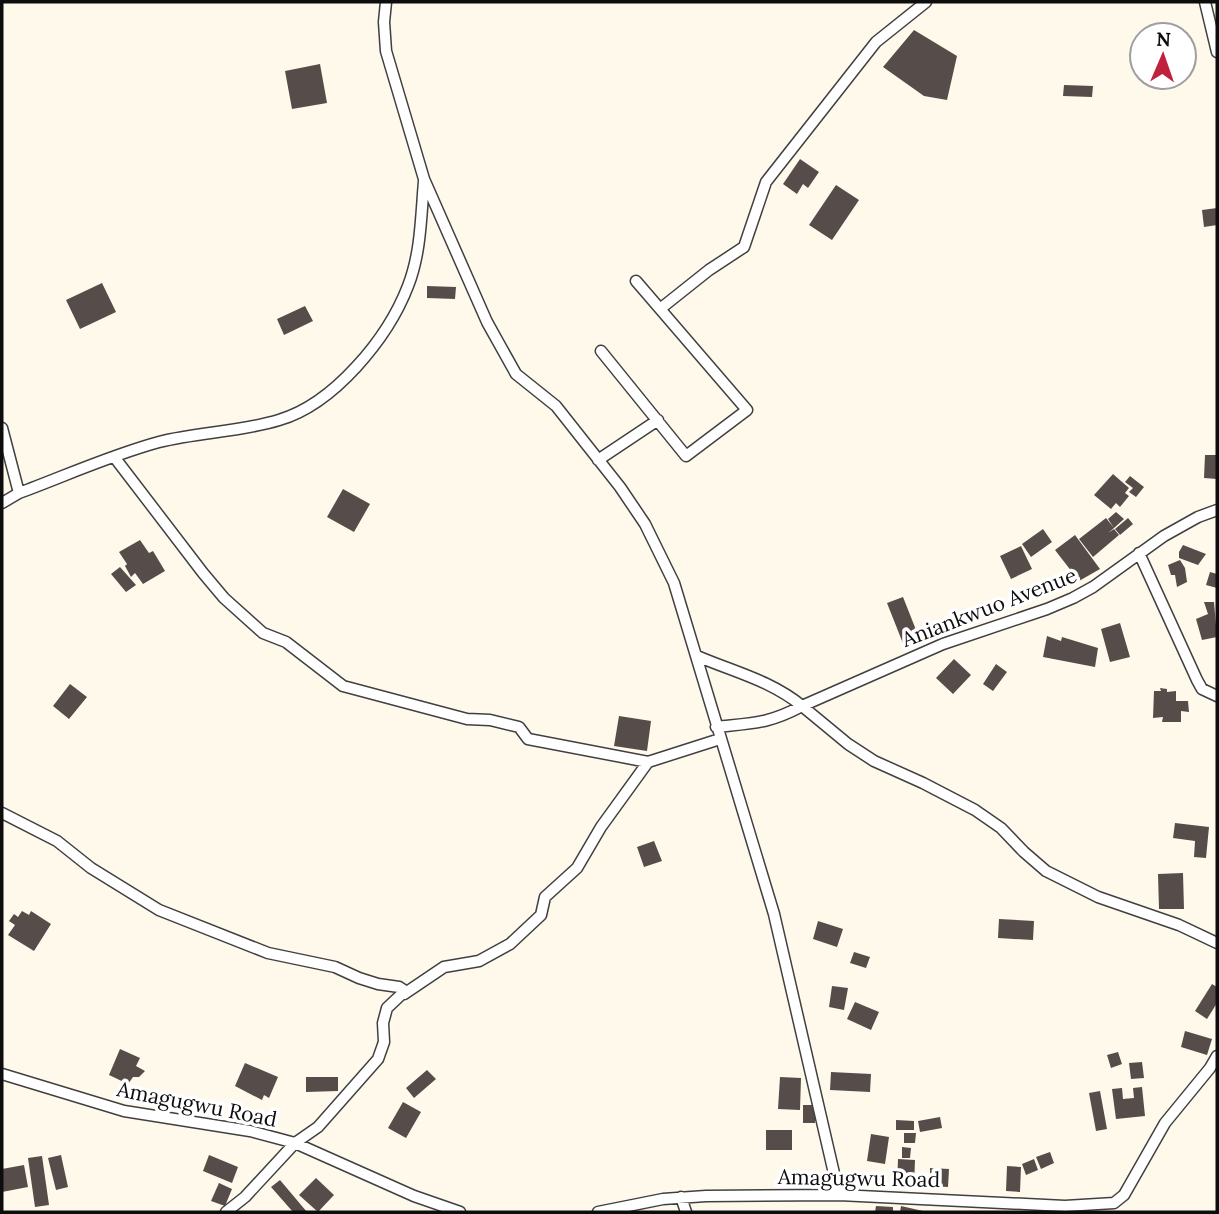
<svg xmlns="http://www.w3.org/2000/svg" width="1219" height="1214" font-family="Lora,serif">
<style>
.building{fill:#564c49}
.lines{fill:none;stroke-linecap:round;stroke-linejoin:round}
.street-casing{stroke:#404040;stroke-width:13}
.street{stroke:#fff;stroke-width:10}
.labels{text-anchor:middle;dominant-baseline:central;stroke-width:7;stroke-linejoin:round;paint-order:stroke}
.street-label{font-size:21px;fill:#0d0d0d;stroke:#fff}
</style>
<rect width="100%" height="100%" fill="#fff9ec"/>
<!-- building -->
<path class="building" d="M914 30 957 56 947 100 924 96 883 67Z
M320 64 327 103 292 109 285 71Z
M1064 85 1093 86 1092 97 1063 96Z
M800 159 819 172 808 188 803 184 797 194 783 184Z
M836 185 859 200 832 240 809 225Z
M1217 208V225L1204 227 1202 210Z
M102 283 116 312 80 329 66 300Z
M427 286 456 287 455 299 427 298Z
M305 306 313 321 284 335 277 319Z
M1205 455H1217V479L1204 478Z
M1113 474 1129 488 1125 493 1129 496 1120 507 1116 503 1111 509 1094 495Z
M1130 476 1144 487 1136 497 1129 492 1133 488 1125 482Z
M343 489 370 504 354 532 327 517Z
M1116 512 1124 519 1114 528 1108 519Z
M1106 518 1114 528 1108 533 1114 529 1119 535 1093 557 1079 539Z
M1128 518 1133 524 1120 535 1115 529Z
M1043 529 1052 542 1031 557 1022 544Z
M1075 535 1100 569 1079 581 1055 550Z
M140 540 149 553 153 551 165 571 143 584 135 573 131 577 125 566 127 564 119 552Z
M1183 545 1206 554 1198 565 1179 558V552Z
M1021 546 1032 569 1011 579 1000 556Z
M1180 560 1185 568 1187 582 1177 587 1175 575H1171L1168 565Z
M120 567 136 585 126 592 111 574Z
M1210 572 1217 574V588L1206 585Z
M903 597 920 640 904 646 887 603Z
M1204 602H1214L1217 637 1202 640 1196 619 1208 614Z
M1120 623 1130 657 1110 662 1101 629Z
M1047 636 1061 641 1062 637 1098 648 1095 667 1043 657Z
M954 659 971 675 953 694 936 678Z
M996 664 1007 672 993 691 983 684Z
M70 684 87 697 69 719 53 706Z
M1160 688 1167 689V692L1176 691V701H1188L1189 712 1181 711V722H1162L1163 717 1153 718 1154 691H1161Z
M619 716 651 721 647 751 614 746Z
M1175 823 1209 827 1206 858 1194 857 1195 841 1173 838Z
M654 841 662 861 644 867 637 847Z
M1183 873 1184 909H1159L1158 874Z
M22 911 29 915 31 911 51 924 34 951 8 935 15 925 9 921 14 914 18 917Z
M999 919 1034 921 1033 940 998 938Z
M818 921 843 929 837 947 813 939Z
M854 952 870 957 866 968 850 963Z
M1212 984 1217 987V1003L1207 1019 1195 1011Z
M832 986 848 988 844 1010 829 1007Z
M855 1002 879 1012 871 1030 847 1019Z
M1185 1031 1212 1039 1207 1055 1181 1047Z
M120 1049 140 1058 136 1066 145 1071 139 1077H133L128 1084 109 1075Z
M1118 1052 1122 1064 1111 1068 1107 1055Z
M1142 1062 1144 1078 1131 1079 1129 1063Z
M245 1063 278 1077 269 1098 264 1095 262 1100 235 1086Z
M427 1070 436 1079 414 1098 406 1088Z
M831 1072 871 1074 870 1092 830 1090Z
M306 1077H338V1091L306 1092Z
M780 1077 801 1078 800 1110 778 1109Z
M1142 1087 1145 1116 1116 1119 1112 1089 1122 1088 1123 1099 1134 1098 1133 1088Z
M1100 1091 1107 1129 1096 1131 1089 1093Z
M403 1102 421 1112 406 1138 388 1128Z
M803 1105H815V1123H803Z
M940 1117 942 1128 920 1132 918 1121Z
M896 1120 914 1121V1130H896Z
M766 1130H792V1150H766Z
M904 1133H916L915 1143H904Z
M871 1134 889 1137 885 1164 867 1161Z
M902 1147 911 1148 910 1158H902Z
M1050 1152 1054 1163 1041 1169 1036 1157Z
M61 1155 68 1187 56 1190 48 1158Z
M209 1155 238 1167 232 1183 203 1171Z
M42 1156 49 1205 35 1207 28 1158Z
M898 1159 915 1160 914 1186H897Z
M1034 1159 1038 1170 1026 1175 1022 1164Z
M24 1165 28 1187 2 1192V1169Z
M1007 1166 1021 1167 1020 1192 1006 1191Z
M930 1168 949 1169 948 1187 930 1186Z
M316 1178 334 1195 318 1212 299 1195Z
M280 1180 307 1212H293L271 1187Z
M219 1183 232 1189 225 1206 211 1201Z
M876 1206 893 1207V1212H875Z
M901 1206 923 1211 922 1212H900Z"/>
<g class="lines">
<!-- street casing -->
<g class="street-casing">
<path id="street" d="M386 2 384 22 386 51 424 179 487 322 516 374 556 406 620 487 645 524 674 583 774 914 839 1195
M1205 2 1217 52
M660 309 709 270 744 247 766 182 876 42 926 2
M601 351 686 456 747 410 636 281
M2 428 19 493
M115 458 203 573 224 598 263 633 286 642 343 686 467 719 490 720 519 727 528 739 648 762
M598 460 658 420
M2 503 19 493C65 476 111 455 159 442 198 432 240 432 279 420 334 404 388 338 408 286 421 253 421 216 424 181
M1139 553 1197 680 1202 689 1217 696
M697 656C734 672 770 680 802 706L943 644 1047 609 1073 598 1093 587 1164 536 1198 517 1217 510
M716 727C753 723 768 724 802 706L848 744 874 761 923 783 975 810 1001 828 1024 852 1046 871 1098 897 1179 925 1217 943
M2 813 57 841 91 868 159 910 268 953 335 967 359 978 378 984 399 987 405 991 387 1008 383 1023 384 1042 378 1059 318 1127 295 1143 245 1197 226 1212
M404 994 444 967 479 961 510 944 541 915 545 897 577 868 601 827 648 762 720 739
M2 1074 124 1111 250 1131 295 1143 414 1196 460 1212
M681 1197 686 1212
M598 1212 663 1199 706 1196 839 1195 1065 1206 1114 1203 1124 1195 1165 1123 1210 1068 1217 1056"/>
</g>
<!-- street -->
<use href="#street" class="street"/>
</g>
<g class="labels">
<!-- street labels -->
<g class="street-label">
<text transform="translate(989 607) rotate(-21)">Aniankwuo Avenue</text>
<text transform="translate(197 1104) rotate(11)">Amagugwu Road</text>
<text transform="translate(859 1178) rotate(1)">Amagugwu Road</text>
</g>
</g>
<!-- border -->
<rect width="1219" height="1214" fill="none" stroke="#0d0d0d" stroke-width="7"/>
<!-- north arrow -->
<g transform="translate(1163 56) rotate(2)"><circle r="33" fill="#ffffff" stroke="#9e9e9e" stroke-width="2"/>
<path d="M0-5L12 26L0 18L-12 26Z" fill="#c0213c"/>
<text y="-10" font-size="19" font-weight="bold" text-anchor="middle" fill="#0d0d0d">N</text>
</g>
</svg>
